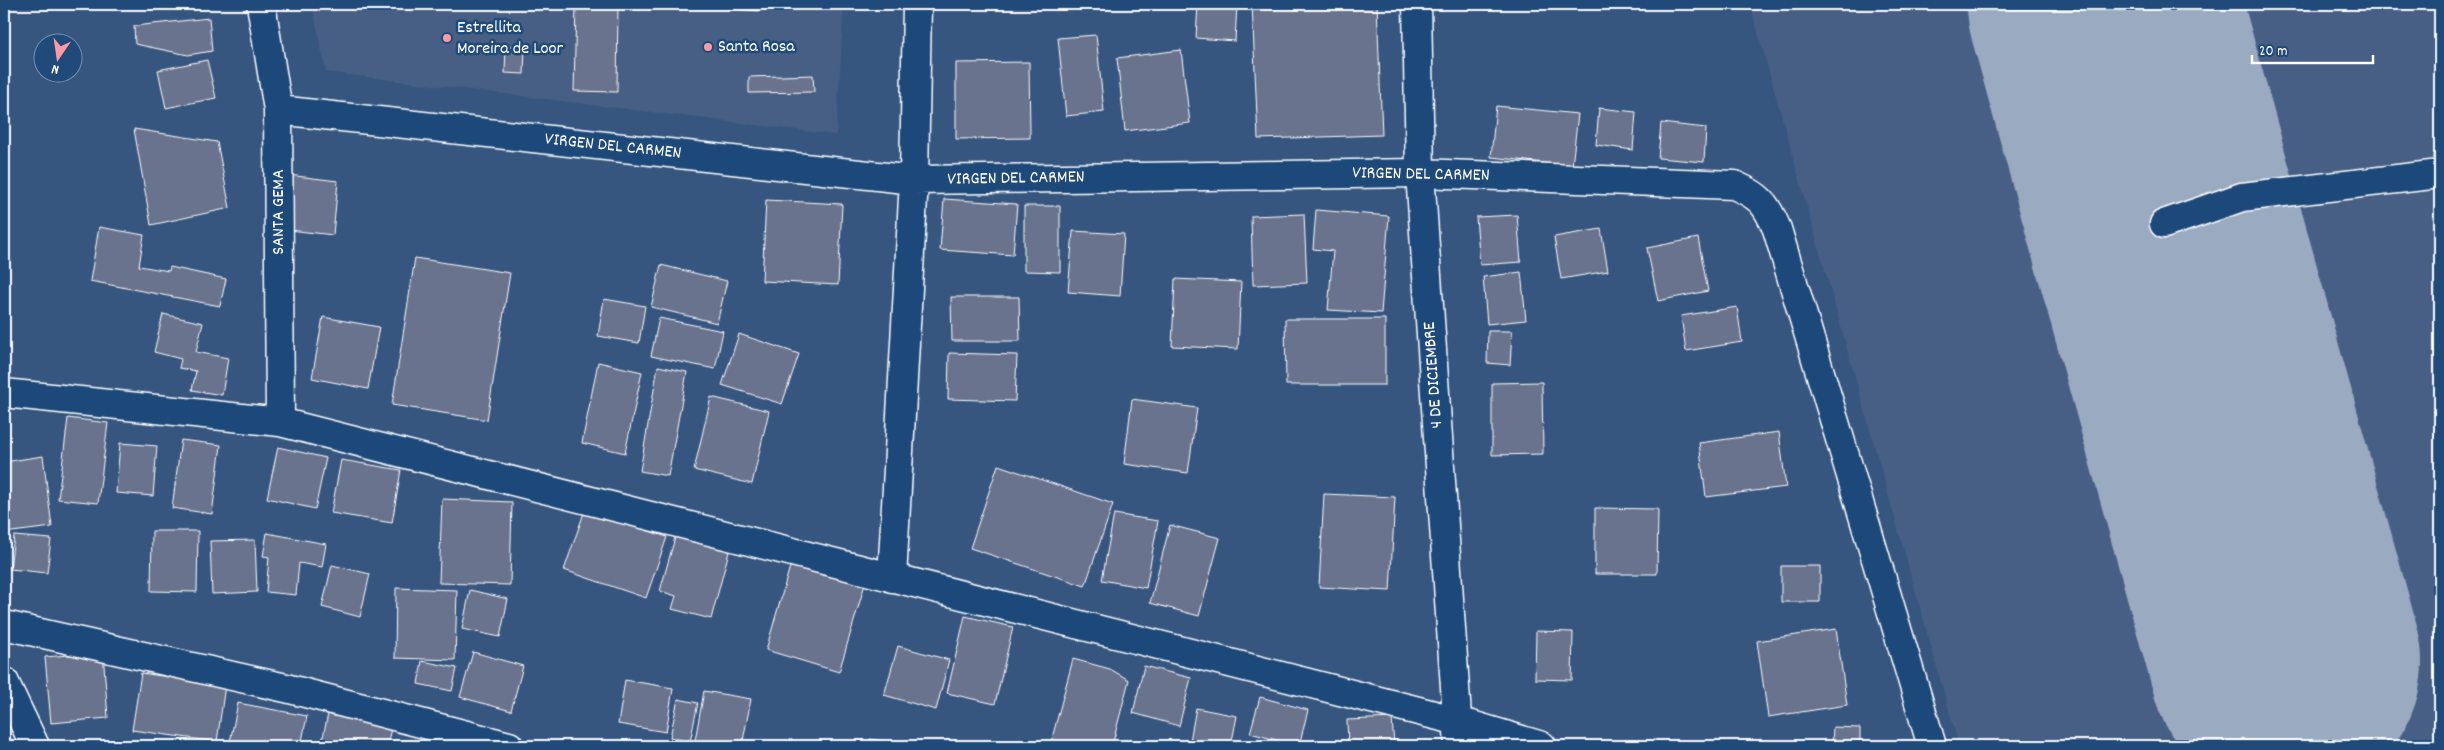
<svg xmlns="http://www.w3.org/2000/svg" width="2444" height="750" font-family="Dekko,sans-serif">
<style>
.built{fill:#465f84}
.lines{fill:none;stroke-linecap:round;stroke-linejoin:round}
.runway{stroke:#9aaac0;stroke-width:272}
.building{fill:#6b738d;stroke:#fff}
.minor-casing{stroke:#fff;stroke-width:31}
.major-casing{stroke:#fff;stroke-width:31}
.minor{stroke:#1f4a7a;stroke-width:28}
.major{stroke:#1f4a7a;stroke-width:28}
.poi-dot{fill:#ff9aa2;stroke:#1f4a7a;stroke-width:2}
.labels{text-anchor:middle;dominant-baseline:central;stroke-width:5;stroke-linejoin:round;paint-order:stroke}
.poi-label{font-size:18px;fill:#fff;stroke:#1f4a7a;text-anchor:start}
.street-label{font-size:18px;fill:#fff;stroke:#1f4a7a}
</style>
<rect width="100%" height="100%" fill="#365680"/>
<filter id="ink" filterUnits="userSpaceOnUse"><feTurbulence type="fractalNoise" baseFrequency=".02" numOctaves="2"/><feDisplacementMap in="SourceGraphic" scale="10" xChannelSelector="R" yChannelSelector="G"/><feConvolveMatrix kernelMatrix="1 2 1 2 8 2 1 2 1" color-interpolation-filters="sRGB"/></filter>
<g filter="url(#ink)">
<!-- built -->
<path class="built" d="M312 4H844L836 135 326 72Z
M1750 4H2440V746H1959Z"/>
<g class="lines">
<!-- runway -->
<path class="runway" d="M2103 4 2286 662"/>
</g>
<!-- building -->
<path class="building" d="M576 4H618L617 92 574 91Z
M708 4H760V11L707 7Z
M1198 4H1237L1235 41 1196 38Z
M1252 4H1377L1382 135 1258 139Z
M209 18 212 51 188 55 135 44 134 26Z
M1096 35 1104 112 1066 116 1058 38Z
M506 46H525L524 74 505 73Z
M1181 50 1190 123 1125 131 1117 58Z
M207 60 216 98 166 108 158 70Z
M1029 62 1030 138 956 139V63Z
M813 75 814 92 749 93V77Z
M1496 106 1578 114 1572 166 1491 157Z
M1599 108 1636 112 1633 150 1596 145Z
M1661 123 1706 128 1704 162 1658 158Z
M134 129 217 142 230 208 151 225Z
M288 175 338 181 333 235 281 229Z
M944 199 1017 204 1013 255 940 250Z
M766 200 842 204 838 285 762 281Z
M1024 206H1060V272L1024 271Z
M1316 210 1389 216 1381 313 1328 310 1333 251 1313 249Z
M1304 214 1307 283 1253 285 1251 216Z
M1517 215 1521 262 1480 265 1476 217Z
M99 227 144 235 139 266 169 271 170 267 226 279 220 306 90 281Z
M1601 229 1608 271 1561 279 1554 237Z
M1073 231 1124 234 1120 296 1068 292Z
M1698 238 1708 291 1658 301 1647 248Z
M415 258 510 273 487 420 392 405Z
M661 265 727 281 717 323 651 307Z
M1521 272 1526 320 1487 324 1483 277Z
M1175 279 1241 282 1238 349 1172 346Z
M951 297H1019L1020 341H952Z
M604 299 645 306 639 343 598 336Z
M1737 307 1742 342 1686 351 1681 316Z
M163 314 203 323 196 352 228 358 222 395 192 390 196 371 179 368 181 359 154 352Z
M323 317 379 327 368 389 312 378Z
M659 318 723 331 715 369 651 356Z
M1285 319H1385V385H1286Z
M1488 331H1512L1510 365 1487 363Z
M739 334 799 354 782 404 722 385Z
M949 353 1017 355 1015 401 948 399Z
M598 362 642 372 625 453 582 443Z
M658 366 687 372 668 476 640 471Z
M1542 382 1543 454 1492 455V383Z
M711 397 769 411 752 484 694 470Z
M1132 399 1197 408 1188 473 1124 464Z
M68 418 108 423 98 503 58 499Z
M1779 432 1786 487 1706 497 1699 443Z
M181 440 221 445 212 514 172 508Z
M120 443 157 446 153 496 116 493Z
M278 447 326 458 315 509 267 498Z
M43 456 52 527 4 533V462Z
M341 460 401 470 392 523 331 513Z
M998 465 1113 504 1085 586 970 548Z
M1324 494 1395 497 1390 591 1319 587Z
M442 499 512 502 510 585 439 583Z
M1595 508 1658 509 1657 574H1595Z
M585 510 667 537 646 598 564 570Z
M1114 514 1158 521 1146 588 1102 580Z
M1170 525 1220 538 1199 616 1150 603Z
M152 531H198L197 592 151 591Z
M267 533 326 544 322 567 299 563 296 595 266 592 269 557 263 556Z
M676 534 730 548 711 619 672 609 676 596 660 591Z
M14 536 51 539 47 573 10 569Z
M255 540 257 592 212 594 210 541Z
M791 563 865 584 839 672 766 650Z
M332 565 370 574 360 617 322 607Z
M1781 566H1820V602H1781Z
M396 588 457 590 455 660 395 658Z
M470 590 508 599 500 637 462 629Z
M965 616 1013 627 995 704 947 693Z
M1836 629 1847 705 1768 717 1757 641Z
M1536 631 1573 632 1572 680 1535 679Z
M898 646 949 660 936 710 884 695Z
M103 652 108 718 51 723 45 657Z
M473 652 523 666 511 711 460 697Z
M1073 659 1110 669 1129 680 1112 746H1050Z
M422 661 457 668 452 691 418 684Z
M1144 666 1191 678 1179 726 1133 713Z
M141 673 225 685 217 742 132 730Z
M625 680 673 688 666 732 618 724Z
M704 691 751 699 742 746H694Z
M1260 697 1308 710 1299 746 1250 733Z
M678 699 698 703 690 742 670 737Z
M238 703 307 716 301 746H251L230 742Z
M1196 708 1237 716 1231 746H1189Z
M328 714 391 728 387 746H321Z
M1392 718 1394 746H1348L1347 720Z
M1833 727 1860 728V746H1832Z
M870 739 921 746H869Z"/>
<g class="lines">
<!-- minor casing -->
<g class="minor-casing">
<path id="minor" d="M261 4 278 110 280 422
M1417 4 1420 173 1459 746
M278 110 914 180 1420 173 1734 185C1760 196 1766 203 1777 229L1932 746
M2164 224 2242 197 2440 174
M4 393 280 422 1458 721 1542 746
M892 578 914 180 917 4
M4 625 286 688 509 746"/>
</g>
<!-- major casing -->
<g class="major-casing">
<path id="major" d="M4 681 35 746"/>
</g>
<!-- minor -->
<use href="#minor" class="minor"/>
<!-- major -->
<use href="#major" class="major"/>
</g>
</g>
<!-- markers -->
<g class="poi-dot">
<circle cx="447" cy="38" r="5"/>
<circle cx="708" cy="47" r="5"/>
</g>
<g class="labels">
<!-- poi labels -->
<g class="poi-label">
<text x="457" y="28">Estrellita<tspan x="457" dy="21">Moreira de Loor</tspan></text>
<text x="718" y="47">Santa Rosa</text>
</g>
<!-- street labels -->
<g class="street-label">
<text transform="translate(613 147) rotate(6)">VIRGEN DEL CARMEN</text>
<text transform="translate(1421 175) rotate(1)">VIRGEN DEL CARMEN</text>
<text transform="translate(1016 179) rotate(-1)">VIRGEN DEL CARMEN</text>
<text transform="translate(279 212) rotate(-90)">SANTA GEMA</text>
<text transform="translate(1434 375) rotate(-94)">4 DE DICIEMBRE</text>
</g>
</g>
<!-- margin -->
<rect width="2444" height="750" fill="none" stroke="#1f4a7a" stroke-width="20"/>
<rect x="10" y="10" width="2424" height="730" fill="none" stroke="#fff" stroke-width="2" filter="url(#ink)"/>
<!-- north arrow -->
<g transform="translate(58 58) rotate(193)"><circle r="24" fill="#1f4a7a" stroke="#7992af"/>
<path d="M0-4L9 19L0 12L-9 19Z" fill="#ff9aa2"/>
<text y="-8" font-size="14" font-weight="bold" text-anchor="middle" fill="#ffffff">N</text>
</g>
<!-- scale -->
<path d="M2252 55v8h121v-8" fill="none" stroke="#ffffff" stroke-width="2.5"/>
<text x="2259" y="55" font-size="15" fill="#ffffff" stroke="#1f4a7a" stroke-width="4" paint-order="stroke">20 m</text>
</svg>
